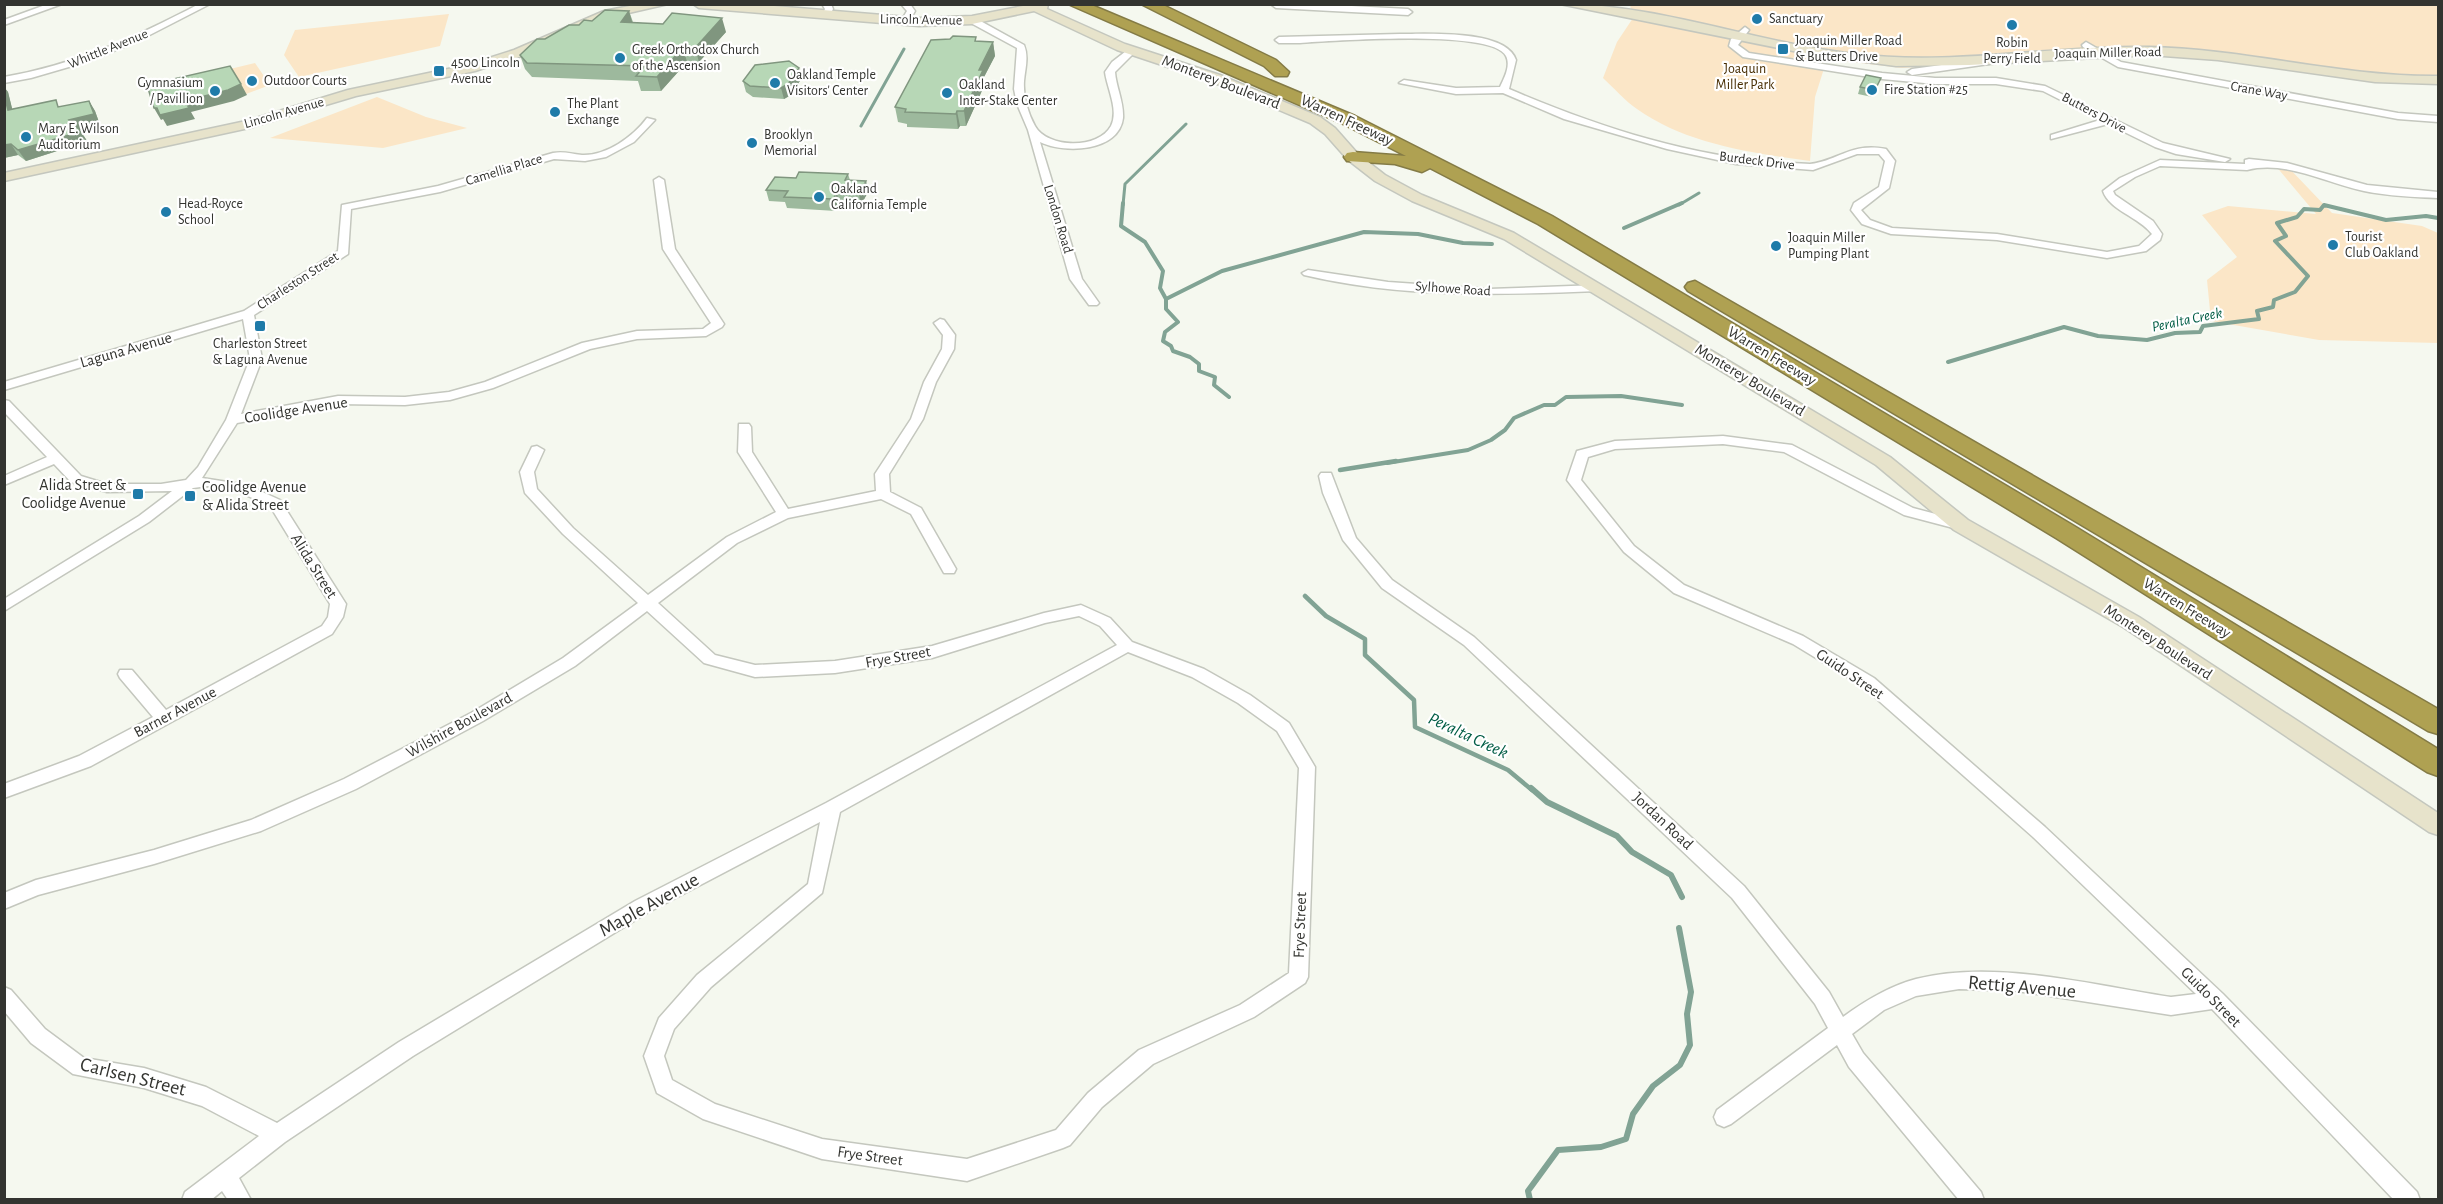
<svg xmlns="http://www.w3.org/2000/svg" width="2443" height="1204" font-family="'Alegreya Sans',sans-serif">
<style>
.green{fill:#fbe6c7}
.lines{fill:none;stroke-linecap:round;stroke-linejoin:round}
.stream-far3{stroke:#81a394;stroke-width:3}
.stream-far2{stroke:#81a394;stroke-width:4}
.stream-far1{stroke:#81a394;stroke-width:4.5}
.stream{stroke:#81a394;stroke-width:6}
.street-casing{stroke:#c4c7be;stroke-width:3}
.secondary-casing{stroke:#c4c7be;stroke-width:3}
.highway-casing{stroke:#847b46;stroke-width:3}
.street{fill:#fff;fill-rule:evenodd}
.secondary{fill:#e7e3cb;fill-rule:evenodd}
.highway{fill:#afa152;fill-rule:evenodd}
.wall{fill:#9db99d}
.shaded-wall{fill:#80967f}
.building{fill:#b7d7b6;stroke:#80967f;stroke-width:1.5}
.poi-dot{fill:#1f7ba9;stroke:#fff;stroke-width:2}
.labels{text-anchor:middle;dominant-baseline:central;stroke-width:4.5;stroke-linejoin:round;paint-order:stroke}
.far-poi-label{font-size:14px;fill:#333430;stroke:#fff;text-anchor:start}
.far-street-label{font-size:14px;fill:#333430;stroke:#fff}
.far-park-label{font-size:14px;fill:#462c00;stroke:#fff}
.far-water-label{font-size:15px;font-style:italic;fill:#015d45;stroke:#fff}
.street-label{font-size:16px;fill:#333430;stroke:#fff}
.poi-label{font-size:16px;fill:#333430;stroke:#fff;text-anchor:end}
.water-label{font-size:18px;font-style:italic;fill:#015d45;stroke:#fff}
.near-street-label{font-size:20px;fill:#333430;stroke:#fff}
</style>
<rect width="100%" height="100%" fill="#f5f8ef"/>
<!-- green -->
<path class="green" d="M1630 5H2438V85L2360 81 2226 60 2132 53 1902 68 1827 59 1815 97 1810 161C1752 153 1686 144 1637 109 1625 101 1614 88 1603 78L1617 42 1633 18Z
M449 14 440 46 299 77 284 55 295 30Z
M255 63 270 85 246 94 230 69Z
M377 97 426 117 467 128 383 148 270 138Z
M2275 165 2287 166 2332 213 2422 226 2438 233V343L2319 340 2211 321 2207 280 2237 257 2202 215 2228 206 2316 214Z"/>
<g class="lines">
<!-- stream-far3 -->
<path class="stream-far3" d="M861 126 904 49
M1123 205 1125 184 1186 124
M1679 205 1699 193"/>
<!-- stream-far2 -->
<path class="stream-far2" d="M1123 203 1121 226 1145 242 1163 271 1160 288 1166 299
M1624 228 1682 203
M1166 299 1222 271 1364 232 1418 234 1463 243 1492 244
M1166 299V309L1178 322 1165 332 1163 341 1171 346 1173 351 1190 357 1199 364V371L1215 377 1214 385 1229 397
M1948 362 2064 327 2098 336 2147 340 2175 333 2200 332 2203 326 2259 319 2257 311 2273 307 2274 300 2295 292 2308 276 2275 241 2286 236 2277 223 2297 217 2304 209 2320 210 2324 205 2386 220 2426 216 2438 218
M1387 463 1468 450 1491 440 1505 430 1514 418 1544 405H1555L1566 397 1621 396 1682 405"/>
<!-- stream-far1 -->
<path class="stream-far1" d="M1340 470 1396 461
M1305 596 1326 616 1365 639V655L1414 700 1415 727 1508 770 1532 790"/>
<!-- stream -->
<path class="stream" d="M1531 788 1547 802 1617 836 1632 852 1671 875 1682 897
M1530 1200 1528 1191 1558 1150 1601 1147 1626 1139 1633 1114 1653 1086 1680 1065 1690 1045 1687 1014 1691 992 1679 928"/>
<!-- street casing -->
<g class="street-casing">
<path id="street" d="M48 4H62L4 25V20Z
M199 4H210L136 42 86 62 31 78 4 83V77C74 65 136 37 199 4Z
M822 4H831L833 9 829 17 822 15 825 9Z
M901 4H910L915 11 908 23 901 21 907 11Z
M1314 4 1408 9 1412 12 1408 15 1276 8 1272 5Z
M969 18H975L1024 45C1029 57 1025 69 1024 81 1023 96 1028 113 1035 126 1047 148 1098 150 1111 126 1119 110 1107 88 1105 72L1112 62 1130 48 1137 50 1115 72C1116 87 1124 102 1123 118 1119 152 1064 154 1040 142L1082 279 1099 303 1097 305H1089L1070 279 1028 130 1017 104 1014 89 1017 48 969 22Z
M1745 27 1749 30 1738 45 1749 53 1882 73 1935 78H1996L2045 86 2163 143 2230 159 2225 162 2176 154 2155 147 2108 124 2051 139V135L2100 120 2043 91 1996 84H1935L1882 79 1743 57 1729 46 1731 39Z
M1400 34C1427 34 1506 29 1516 60L1509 89C1598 127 1695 159 1792 163 1798 163 1804 164 1810 164 1838 161 1851 142 1886 149L1895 161 1889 188 1861 210 1870 220 1892 228 1997 234 2107 252 2139 246 2152 234C2139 217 2109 210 2103 191L2120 178 2160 160 2245 164V160L2249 159 2287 163 2367 185 2438 192V198C2414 197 2388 196 2364 191 2326 183 2286 160 2247 170L2160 166 2135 177 2113 191 2115 195 2153 221 2162 234 2160 240 2146 251 2107 258 1997 240 1891 234 1862 224 1851 210 1854 203 1879 187 1885 161 1879 154H1857L1813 170 1736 164 1667 149 1564 119 1503 93 1456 94 1399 83 1404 80 1456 88 1500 87C1504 78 1511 66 1506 56 1492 29 1332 41 1300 43H1279L1275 40 1279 37Z
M2086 42 2121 62 2398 113 2438 116V122L2398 119 2118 67 2083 47 2082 45Z
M1986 59 1989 60V64L1912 75 1907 72 1912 69Z
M647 118 655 120 634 142 606 157 585 161 554 159 440 192 351 209 348 254 254 315 262 359 241 414 338 396 405 397 449 392 485 382 582 343 637 331 703 329 711 323 663 249 654 180 659 177 664 180 675 249 724 324 722 327 706 336 637 339 590 349 493 388 450 400 405 405 338 404 237 423 202 478 247 485 280 500 346 604 343 617 332 634 91 766 4 798V784L79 756 153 717 120 678 118 674 120 670H132L166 710 322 626 328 617 330 604 270 506 239 492 208 486 193 488 149 522 4 611V599L139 516 172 491 107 492 71 482 54 464 4 485V476L47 457 4 412V400L9 401 81 476 107 484H161L186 480 198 467 226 420 250 359 243 319 4 390V382L244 311 338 251 342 205 438 186 553 153C564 151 571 154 582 155 606 156 633 137 647 118Z
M1308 270 1388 282 1489 289 1598 285 1604 288 1598 291C1501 295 1400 298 1304 275L1302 273Z
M940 319 944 320 955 335 954 349 936 382 923 419 889 474 890 492 921 508 956 569 954 573H944L911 514 881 499 788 518 737 543 658 603 715 655 755 665 835 661 932 646 1044 613 1081 605 1110 618 1132 642 1204 669 1250 695 1289 723 1315 767 1308 977 1305 983 1254 1017 1153 1064 1102 1107 1070 1145 1063 1148 967 1181 822 1159 703 1119 657 1093 644 1056 659 1018 697 975 808 884 820 822 647 913 413 1056 285 1142 239 1178 251 1200H228L222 1191 211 1200H182L185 1192 259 1136 202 1106 144 1088 73 1074 31 1043 4 1011V987L11 990 45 1029 84 1058 144 1068 206 1087 277 1123 399 1042 635 901 826 803 1117 645 1100 626 1079 616 1045 623 932 658 835 673 755 677 704 663 647 611 575 666 483 721 356 789 261 831 154 864 38 895 4 909V893L36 880 154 850 251 820 344 779 471 713 563 658 638 603 563 534 525 493 520 472 532 447 537 446 544 450 534 472 537 489 573 528 648 595 727 537 776 512 738 452 739 424H749L751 427 752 452 788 509 876 491 875 474 911 419 924 382 942 349 943 335 934 323ZM1128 652 1192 677 1238 703 1277 731 1299 768 1289 973 1240 1005 1139 1050 1088 1093 1056 1130 967 1159 822 1139 715 1104 672 1080 664 1056 674 1029 711 987 822 893 840 812Z
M1723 436 1792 445 1913 508 1966 522 1968 525 1961 530 1904 515 1784 452 1723 444 1615 449 1588 457 1581 480 1634 546 1684 585 1803 636 1874 678 2045 827 2223 994 2417 1192 2420 1200H2394L2212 1009 2171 1015 2017 991 1959 989 1916 996 1884 1010 1852 1034 1863 1053 1981 1192 1984 1200H1959L1849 1067 1837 1045 1731 1124 1724 1127 1717 1124 1714 1117 1717 1110 1828 1028 1815 1004 1732 898 1464 645 1382 588 1343 540 1323 493 1319 476 1321 473H1331L1356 538 1392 580 1474 637 1744 886 1829 992 1843 1017C1865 1001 1889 986 1916 979 1994 959 2092 985 2171 997L2196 994 2033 837 1862 686 1793 644 1674 593 1624 552 1567 480 1577 451 1615 441Z"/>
</g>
<!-- secondary casing -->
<g class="secondary-casing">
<path id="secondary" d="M640 4H668L611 17 522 56 475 71 356 96 249 128 4 181V173L246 121 348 90 467 65 514 50 604 11Z
M693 4H749L919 18 972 16 1023 6 1021 4H1048L1047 9 1125 44 1220 75 1320 117 1335 128 1358 154 1385 175 1422 195 1514 233 1890 457 1968 520 2139 617 2438 813V835L2429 832 2123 627 1954 530 1876 465 1504 239 1412 201 1375 181 1348 160 1325 134 1310 123 1210 81 1117 50 1034 11 972 24 919 26 699 8Z
M1560 4C1660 4 1756 43 1855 54 1954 66 2051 45 2149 47 2247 49 2341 77 2438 76V84L2375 82 2218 60 2150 55 1969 65 1896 66 1813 55Z"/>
</g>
<!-- highway casing -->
<g class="highway-casing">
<path id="highway" d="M1068 4H1089L1355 116 1552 216 2074 526 2438 749V776L2427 772 2056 538 1538 224 1430 168 1422 172 1395 164 1347 161 1344 157 1347 153 1353 152 1406 156 1343 124Z
M1141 4H1161L1276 60 1289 72 1287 76H1275L1264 66Z
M1695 281 2438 709V734L2428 731 1688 291 1685 287 1688 283Z"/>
</g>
<!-- street -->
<use href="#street" class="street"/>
<!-- secondary -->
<use href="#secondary" class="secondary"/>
<!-- highway -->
<use href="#highway" class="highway"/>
</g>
<!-- wall -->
<path class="wall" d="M629 11 633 22 726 32 699 62H687L661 91H641L638 81 532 77 525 69 520 55 545 39 579 25Z
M977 41 993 42 995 56 984 77 985 84 966 126H960L958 129 907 127V124L898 122 895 107Z
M799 68 801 79 791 95 784 99 753 97 746 92 743 81Z
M1881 78 1872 97 1858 94 1860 87Z
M4 87 8 92 12 109 60 107 89 101 95 111 100 125 80 130 87 141 82 143 26 161 18 155 4 158Z
M848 174 850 180 866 181 868 192 861 205 839 204 836 211 787 208 785 202 769 201 766 190 796 178Z"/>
<!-- shaded-wall -->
<path class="shaded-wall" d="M629 11 633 25 621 22Z
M722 18 726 32 699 62 695 48Z
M993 42 995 56 984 77 985 84 966 126 964 111 979 70Z
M683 47 687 62 661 91 657 77Z
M799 68 801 79 791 95 784 99 781 88Z
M241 84 247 95 234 101 191 112 195 119 167 126 163 119 161 120 154 108 185 101Z
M4 87 8 92 15 120 8 110 4 95Z
M89 101 95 111 100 125 76 131 69 120Z
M957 111 960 126 958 129 956 114Z
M80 130 87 141 82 143 26 161 18 150Z
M11 144 18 155 4 158V145Z
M866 181 868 192 861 205 859 194Z
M837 193 839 204 836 211 833 199Z"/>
<!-- building -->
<path class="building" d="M605 10 629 11 621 22 663 24 672 13 722 18 695 48 683 47 657 77 636 76 645 66 527 63 520 55 537 39H545L569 25H579L584 20 592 21Z
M953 36 976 37 975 41 993 42 979 70H983L964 111H957L956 114 905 112 906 109 895 107 931 40 950 39Z
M789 61 799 68 788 84 781 88 750 86 743 81 755 65Z
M230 66 241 84 228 90 185 101 189 108 160 115 157 108H154L147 85Z
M1866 75 1881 78 1875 90 1860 87Z
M4 95 8 110 56 100 58 107 89 101 94 114 69 120 80 130 76 133 18 150 11 144 4 145Z
M799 172 848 174 845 180 866 181 859 194 837 193 833 199 784 197 788 191 766 190 775 177 796 178Z"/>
<!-- markers -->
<g class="poi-dot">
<circle cx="1757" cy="19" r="6"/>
<circle cx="2012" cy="25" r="6"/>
<rect x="1777" y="43" width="12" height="12" rx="3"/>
<circle cx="620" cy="58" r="6"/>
<rect x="433" y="65" width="12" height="12" rx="3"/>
<circle cx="252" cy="81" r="6"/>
<circle cx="775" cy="83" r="6"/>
<circle cx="1872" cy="90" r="6"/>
<circle cx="215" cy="91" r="6"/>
<circle cx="947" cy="93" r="6"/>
<circle cx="555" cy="112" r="6"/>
<circle cx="26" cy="137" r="6"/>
<circle cx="752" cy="143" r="6"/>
<circle cx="819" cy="197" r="6"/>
<circle cx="166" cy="212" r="6"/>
<circle cx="2333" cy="245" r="6"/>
<circle cx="1776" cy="246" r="6"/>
<rect x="254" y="320" width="12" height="12" rx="3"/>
<rect x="132" y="488" width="12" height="12" rx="3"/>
<rect x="184" y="490" width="12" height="12" rx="3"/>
</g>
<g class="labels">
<!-- far-poi labels -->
<g class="far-poi-label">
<text x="1769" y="19">Sanctuary</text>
<text x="1795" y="41">Joaquin Miller Road<tspan x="1795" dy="16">&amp; Butters Drive</tspan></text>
<text x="2012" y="43" text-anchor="middle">Robin<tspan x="2012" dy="16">Perry Field</tspan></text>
<text x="632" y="50">Greek Orthodox Church<tspan x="632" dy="16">of the Ascension</tspan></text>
<text x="451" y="63">4500 Lincoln<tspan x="451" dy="16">Avenue</tspan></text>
<text x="787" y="75">Oakland Temple<tspan x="787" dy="16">Visitors' Center</tspan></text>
<text x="264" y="81">Outdoor Courts</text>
<text x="203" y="83" text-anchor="end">Gymnasium<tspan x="203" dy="16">/ Pavillion</tspan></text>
<text x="959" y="85">Oakland<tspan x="959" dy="16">Inter-Stake Center</tspan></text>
<text x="1884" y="90">Fire Station #25</text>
<text x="567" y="104">The Plant<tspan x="567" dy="16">Exchange</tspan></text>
<text x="38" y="129">Mary E. Wilson<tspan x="38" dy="16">Auditorium</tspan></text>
<text x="764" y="135">Brooklyn<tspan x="764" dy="16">Memorial</tspan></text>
<text x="831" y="189">Oakland<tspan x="831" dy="16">California Temple</tspan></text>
<text x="178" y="204">Head-Royce<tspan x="178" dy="16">School</tspan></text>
<text x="2345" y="237">Tourist<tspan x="2345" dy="16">Club Oakland</tspan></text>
<text x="1788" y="238">Joaquin Miller<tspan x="1788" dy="16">Pumping Plant</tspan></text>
<text x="260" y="344" text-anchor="middle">Charleston Street<tspan x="260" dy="16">&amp; Laguna Avenue</tspan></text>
</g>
<!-- far-street labels -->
<g class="far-street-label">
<text transform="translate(921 20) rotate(1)">Lincoln Avenue</text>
<text transform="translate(108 49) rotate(-22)">Whittle Avenue</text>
<text transform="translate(2108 53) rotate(-1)">Joaquin Miller Road</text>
<text transform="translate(2259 91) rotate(10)">Crane Way</text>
<text transform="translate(284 113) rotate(-16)">Lincoln Avenue</text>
<text transform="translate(2094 113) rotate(28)">Butters Drive</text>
<text transform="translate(1757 161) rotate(7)">Burdeck Drive</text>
<text transform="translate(504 170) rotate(-17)">Camellia Place</text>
<text transform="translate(1058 219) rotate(73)">London Road</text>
<text transform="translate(298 281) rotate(-33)">Charleston Street</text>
<text transform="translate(1453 289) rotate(4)">Sylhowe Road</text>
</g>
<!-- far-park labels -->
<g class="far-park-label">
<text x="1745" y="69">Joaquin<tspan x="1745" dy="16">Miller Park</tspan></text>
</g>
<!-- far-water labels -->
<g class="far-water-label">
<text transform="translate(2187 320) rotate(-12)">Peralta Creek</text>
</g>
<!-- street labels -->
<g class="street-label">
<text transform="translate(1221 82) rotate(21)">Monterey Boulevard</text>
<text transform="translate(1347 120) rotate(25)">Warren Freeway</text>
<text transform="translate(126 350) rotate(-16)">Laguna Avenue</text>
<text transform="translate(1772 356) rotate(31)">Warren Freeway</text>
<text transform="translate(1750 380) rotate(31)">Monterey Boulevard</text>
<text transform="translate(296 410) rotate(-9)">Coolidge Avenue</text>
<text transform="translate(314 566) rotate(58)">Alida Street</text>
<text transform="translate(2187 608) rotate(32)">Warren Freeway</text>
<text transform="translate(2158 642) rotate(33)">Monterey Boulevard</text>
<text transform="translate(898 657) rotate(-10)">Frye Street</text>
<text transform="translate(1850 674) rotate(34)">Guido Street</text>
<text transform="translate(175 712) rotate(-28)">Barner Avenue</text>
<text transform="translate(459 725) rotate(-29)">Wilshire Boulevard</text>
<text transform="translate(1663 821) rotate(43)">Jordan Road</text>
<text transform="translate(1300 925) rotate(-88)">Frye Street</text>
<text transform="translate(2211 997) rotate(45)">Guido Street</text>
<text transform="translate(870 1156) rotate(8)">Frye Street</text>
</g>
<!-- poi labels -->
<g class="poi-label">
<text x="126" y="485">Alida Street &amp;<tspan x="126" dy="18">Coolidge Avenue</tspan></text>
<text x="202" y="487" text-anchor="start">Coolidge Avenue<tspan x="202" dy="18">&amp; Alida Street</tspan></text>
</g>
<!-- water labels -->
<g class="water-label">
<text transform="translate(1468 736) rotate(25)">Peralta Creek</text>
</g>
<!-- near-street labels -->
<g class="near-street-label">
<text transform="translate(649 905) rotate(-29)">Maple Avenue</text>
<text transform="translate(2022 987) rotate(5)">Rettig Avenue</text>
<text transform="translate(133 1077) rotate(14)">Carlsen Street</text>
</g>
</g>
<!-- border -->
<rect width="2443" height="1204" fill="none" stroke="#333430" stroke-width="12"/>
</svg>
